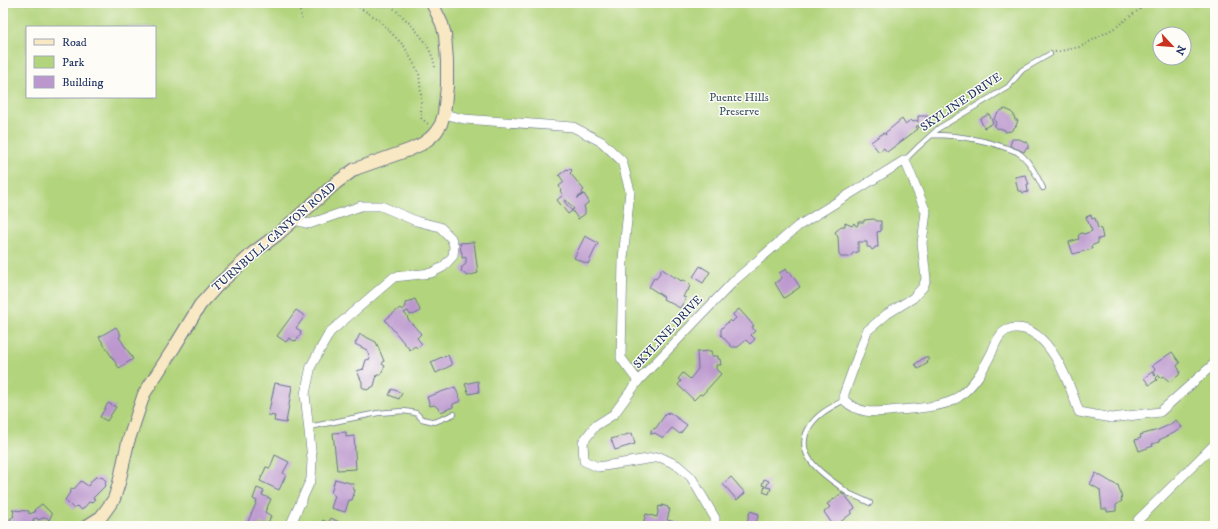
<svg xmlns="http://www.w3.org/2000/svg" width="1218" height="529" font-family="'IM FELL DW Pica',serif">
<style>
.green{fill:#b2d47c;stroke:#66826d;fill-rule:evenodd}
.building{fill:#bb97ce}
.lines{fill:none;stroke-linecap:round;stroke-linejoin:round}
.lane-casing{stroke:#68728b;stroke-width:6}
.street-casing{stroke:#68728b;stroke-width:10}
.secondary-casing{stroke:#68728b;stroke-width:14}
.path{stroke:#68728b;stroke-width:2;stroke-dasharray:1 3;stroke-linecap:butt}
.lane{stroke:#fff;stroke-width:4.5}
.street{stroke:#fff;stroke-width:9}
.secondary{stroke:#f8e8c3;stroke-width:12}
.labels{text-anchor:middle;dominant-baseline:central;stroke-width:3;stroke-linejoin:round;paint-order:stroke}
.park-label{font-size:12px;fill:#415866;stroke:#fdfcf7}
.street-label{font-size:12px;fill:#1b2f5e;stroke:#fdfcf7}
</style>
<rect width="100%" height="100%" fill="#fdfcf7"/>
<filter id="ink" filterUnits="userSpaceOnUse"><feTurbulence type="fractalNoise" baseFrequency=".025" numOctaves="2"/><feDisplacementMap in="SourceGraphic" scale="8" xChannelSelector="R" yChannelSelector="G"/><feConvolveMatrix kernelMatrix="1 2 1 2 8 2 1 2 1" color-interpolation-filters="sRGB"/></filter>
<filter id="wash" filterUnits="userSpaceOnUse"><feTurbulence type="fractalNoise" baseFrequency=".012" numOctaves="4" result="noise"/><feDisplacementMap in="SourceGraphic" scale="16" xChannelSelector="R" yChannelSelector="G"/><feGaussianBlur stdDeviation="0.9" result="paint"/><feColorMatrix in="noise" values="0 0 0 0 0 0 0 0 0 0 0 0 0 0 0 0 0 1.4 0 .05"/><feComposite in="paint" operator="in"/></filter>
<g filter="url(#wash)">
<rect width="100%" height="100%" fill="#f6efde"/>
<!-- green -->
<path class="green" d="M3 3H1215V526H3ZM27 27H155V97H27ZM1160 34H1184V58H1160Z"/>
<g id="blocks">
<!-- building -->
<path class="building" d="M1005 109 1010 111 1014 115 1015 120H1018L1016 126 1011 131 1005 132V130L999 128 998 129 994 125 996 124 994 119 996 115 1000 111Z
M989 114 993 123 984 128 980 119Z
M918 116H928V128L918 127V125L916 127 918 129 887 152 884 148 879 152 871 142 883 133 886 135 885 133 902 119 905 124 911 120 913 122 916 120 918 122Z
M1012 139H1019L1028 143V149L1026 148 1024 152 1010 146Z
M567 169 568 170 571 169 572 171 570 173 584 190 582 192 583 194 577 198 584 194 588 200V203L584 206 585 209V214L578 219 572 210 574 209 566 200 564 201 572 211 568 214 557 200 563 195 560 191 561 190 559 186 564 182 559 175Z
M1025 175 1029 184H1027L1028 192 1023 193 1022 191H1018L1015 177Z
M1091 215 1092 219 1095 218 1098 228 1101 229 1103 238 1098 239V243L1091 246 1092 249 1073 254 1069 242 1079 239 1078 236 1081 233 1084 234 1092 231 1086 217Z
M874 219 877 221H881V231L877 232 878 247H875V248L872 250 870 247H867V242H858V252L853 253 850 257H841L839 255 838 237 835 232 842 226H845V223L852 226 854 223 856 226 858 225V222H864V220Z
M585 236 598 243 588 264 574 258Z
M474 242 478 273 467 276 461 271 462 269 461 268 466 264V257L462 258V252H461L460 243Z
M700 266 710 272 703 283 693 277Z
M662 269 674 277H676L681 281 682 280 686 281 690 285 688 291H686L683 297 686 298 680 308 663 299 664 297 649 287 654 278 656 279Z
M786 269 788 273 790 272 800 287 784 298 775 283 782 278 779 273Z
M415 299 420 310 419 312 413 315 412 314 410 315 408 311 404 313 408 317 407 318 421 334 417 338 422 344 417 348 415 346 410 350 385 320 400 308 402 310 406 307 405 303Z
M739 309 754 326 752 327 755 331 751 335 755 339 750 344 746 340 738 347H732L721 335V329L730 320 732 322 736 318 733 315V314Z
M296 310 305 316 296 328 301 331 300 333 301 334 296 341 295 340 294 341 289 338 286 342 277 336Z
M116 327 121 335 119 337 133 359 119 368 99 337Z
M360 334 376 342 384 361 382 364 385 366 380 375H377L374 386 367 390 362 387V382L357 371 363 369V370L366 360 370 359 367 350 355 344Z
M711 351 712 356H718V359H720L721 365H716V369L721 374 702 395 700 394 694 400 678 385 681 381 678 379 683 373 690 379 698 369 697 352Z
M1172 352 1180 363 1177 366 1180 371 1179 375 1170 382 1163 376 1160 378 1159 375 1156 378 1157 380 1149 385 1144 378 1152 372 1155 376 1156 375 1153 371 1155 369 1152 366Z
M448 355 452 365 436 373 431 362 444 356V357Z
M925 357H927L929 360 927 361 928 363 918 369 915 364Z
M478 381 479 392 469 394 465 384Z
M275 383 292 386 286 423 274 421 275 416 268 415Z
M455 387 461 401 453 404V407L441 412 438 408 434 405 430 406 427 397Z
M392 389 402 393 399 399 389 395Z
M108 403 116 407 107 421 100 417Z
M667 412 668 414 669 412 687 425 680 434 672 428 663 438 655 433 651 434V430L656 428Z
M1176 420 1182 427 1174 433 1159 440V442L1152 444 1153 446 1139 451 1135 440 1141 438 1140 435 1158 430 1169 425Z
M346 432V437L354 436 356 469 337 470 333 433Z
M632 433 635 444 615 450 611 439Z
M275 455 289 462 283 473 286 475 279 490 260 481 266 467 270 468Z
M1096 473 1116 485H1118L1122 498 1121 499 1122 501 1116 505V511L1107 512V509H1102L1100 490 1090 484Z
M98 476 99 478 101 476 106 481 105 483 106 485 93 498 95 499 91 503 89 502 82 510 77 506 74 509 65 500 71 491V488L74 489 81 481 88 486 93 479Z
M731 477 745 493 737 500 723 484Z
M335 479 354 484 353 489 355 490 352 500H349L345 512 331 508 335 496 331 493Z
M764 479 769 481 766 487 771 488 769 494 763 492 765 486 762 485Z
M257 488 264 491 262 495 271 499 265 512 271 516 267 525 260 523 258 526H252L247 524 257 501 253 499Z
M842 493 843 495 844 494 855 508 851 511 852 513 843 520 839 523 837 522 833 525 824 512 830 507 827 504Z
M42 504 52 514 49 520 46 517 38 520 37 518 33 519 34 521 28 526H15V524L14 526H3V523L7 519 11 524 13 523 10 519 14 516 13 514 14 512 12 510 29 511V514L35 512 34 510Z
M662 505 668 507V509H670L667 520 681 523 680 526H650L643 524 646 514 657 517 659 506 662 507Z
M750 511 759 514 755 525 747 522Z
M331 518 341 523 339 526H321L323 520 328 523Z"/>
</g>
</g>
<g filter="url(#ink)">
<use href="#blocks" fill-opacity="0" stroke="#68728b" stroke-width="1"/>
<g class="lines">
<!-- lane casing -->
<g class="lane-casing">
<path id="lane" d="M932 135C961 135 990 141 1017 152 1030 160 1036 175 1043 188
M905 160 917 148 939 128 1008 87 1022 70 1050 54
M844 400C832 407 818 413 810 426 793 452 818 471 838 485 842 488 846 492 850 494 857 497 864 500 870 503
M309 427 378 413 404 411 416 413 422 419 435 422 454 414"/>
</g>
<!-- street casing -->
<g class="street-casing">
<path id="street" d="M444 114 464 119 573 127 602 142 622 161 630 191 623 259 621 358 638 381
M290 526 311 479 312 459 305 394 311 366 330 332 394 277 431 273 443 267 453 256 454 246 451 238 440 227 416 221 381 206H361L309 224 294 220
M715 526V518L691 477 677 465 660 457 598 467 584 461 583 442 595 426 614 414 638 381 735 280 798 226 905 160 926 212 922 243 926 279 923 287 913 298 887 314 867 331 844 394V400C861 416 877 412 898 410 913 409 945 407 957 398 974 386 983 370 992 352 994 347 996 341 1000 336 1003 331 1010 328 1015 328 1050 326 1070 386 1079 412L1112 418 1160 412 1215 363
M1137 526 1138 520 1215 444"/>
</g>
<!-- secondary casing -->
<g class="secondary-casing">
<path id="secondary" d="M87 526 101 517 114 499 119 483 128 442 144 394 175 346 200 305 218 285 254 252 277 235 336 183 355 169 409 150 422 144 430 138 436 132 441 124 444 114 447 86V61L445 35 442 24 432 3"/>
</g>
<!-- path -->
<path class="path" d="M298 3 302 19
M352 3 378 19 404 46 419 73 421 94V118L428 124
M388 3C407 21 430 39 435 67
M1055 52 1080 47 1116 27 1148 3"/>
<!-- lane -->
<use href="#lane" class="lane"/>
<!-- street -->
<use href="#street" class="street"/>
<!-- secondary -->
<use href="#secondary" class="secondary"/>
</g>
</g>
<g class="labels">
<!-- park labels -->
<g class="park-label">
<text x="739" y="97">Puente Hills<tspan x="739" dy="14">Preserve</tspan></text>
</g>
<!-- street labels -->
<g class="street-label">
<text transform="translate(961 102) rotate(-34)">SKYLINE DRIVE</text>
<text transform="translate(274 237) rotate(-41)">TURNBULL CANYON ROAD</text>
<text transform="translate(668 332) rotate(-47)">SKYLINE DRIVE</text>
</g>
</g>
<!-- margin -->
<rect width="1218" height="529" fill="none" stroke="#fdfcf7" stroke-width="16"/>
<!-- legend -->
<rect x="26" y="26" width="130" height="72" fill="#fdfcf7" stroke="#a3aaba"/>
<rect x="34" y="39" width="20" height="6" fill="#f8e8c3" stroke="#a3aaba"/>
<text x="62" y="46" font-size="12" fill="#1b2f5e">Road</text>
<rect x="34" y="56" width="20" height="12" fill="#b2d47c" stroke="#a3aaba"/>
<text x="62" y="66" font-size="12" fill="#1b2f5e">Park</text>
<rect x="34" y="76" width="20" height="12" fill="#bb97ce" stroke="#a3aaba"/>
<text x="62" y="86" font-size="12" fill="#1b2f5e">Building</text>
<!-- north arrow -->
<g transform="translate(1172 46) rotate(116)"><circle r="19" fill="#fdfcf7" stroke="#a3aaba"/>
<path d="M0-3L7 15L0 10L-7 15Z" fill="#c8321e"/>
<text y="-6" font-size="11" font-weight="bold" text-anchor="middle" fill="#1b2f5e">N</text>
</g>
</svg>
